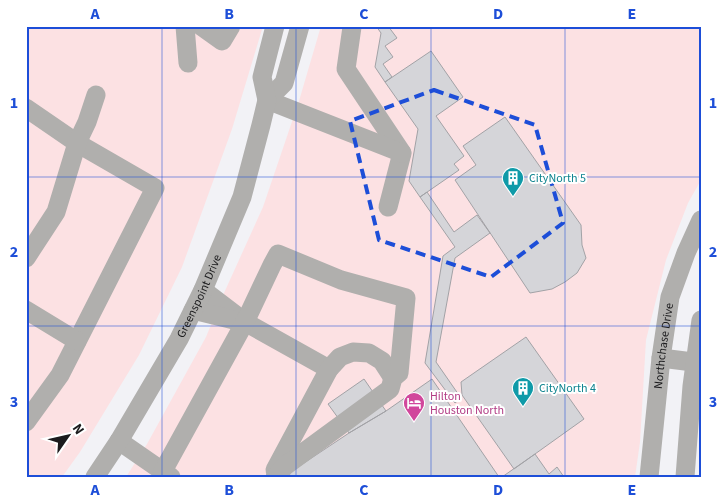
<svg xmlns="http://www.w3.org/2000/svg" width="727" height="503" font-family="'Source Sans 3',sans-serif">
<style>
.commercial{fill:#fce1e3}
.building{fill:#d5d5d9;stroke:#a2a2a6}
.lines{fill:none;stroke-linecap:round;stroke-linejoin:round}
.minor{stroke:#b0afad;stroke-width:19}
.marked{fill:none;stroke:#1d4ed8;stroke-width:4;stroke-dasharray:10 6;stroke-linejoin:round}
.grid{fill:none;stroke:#1d4ed8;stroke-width:1;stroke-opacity:0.55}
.labels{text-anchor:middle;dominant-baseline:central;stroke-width:4;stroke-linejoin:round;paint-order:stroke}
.culture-label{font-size:12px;fill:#0d838f;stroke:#fff;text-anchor:start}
.street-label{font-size:12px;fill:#1b1b1d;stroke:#fff}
.hotel-label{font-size:12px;fill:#b23c85;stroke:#fff;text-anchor:start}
.neatline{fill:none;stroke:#1d4ed8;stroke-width:2}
.grid-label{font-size:16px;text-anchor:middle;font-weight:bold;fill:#1d4ed8}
</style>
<rect width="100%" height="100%" fill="#f2f2f6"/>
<!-- commercial -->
<path class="commercial" d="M26 26H263L232 129 182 267 139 355 80 452 62 477H26Z
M321 26H701V180L688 203 666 260 646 340 640 442 635 477H126L147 444 206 337 224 293 263 207 299 101Z"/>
<!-- building -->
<path class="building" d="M376 26H388L397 38 385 46 393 57 383 64 392 77 385 82 375 67 381 33Z
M431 51 463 97 436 116 464 156 454 164 459 170 420 197 409 181 418 129 385 82Z
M505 117 581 225 582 245 586 258 577 273 565 282 552 289 530 293 455 180 476 165 463 146Z
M427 192 454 232 477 215 490 233 455 258 436 362 461 398 455 403 425 363 443 256 455 247 420 197Z
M526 337 584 419 514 469 462 395 461 382Z
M364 379 386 411 349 433 328 404Z
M432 379 499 477H283L349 433 386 411Z
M535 454 549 474 557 467 564 477H502Z"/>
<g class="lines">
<!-- minor -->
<g class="minor">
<path d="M185 26 188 63"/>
<path d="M201 26 222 41 231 26"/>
<path d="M352 27 346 69 402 153 388 207"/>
<path d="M267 100 402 153"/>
<path d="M267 100 284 83 300 26"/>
<path d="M26 108 77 143 155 188 60 375 26 422"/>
<path d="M26 258 56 212 77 143 87 122 96 95"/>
<path d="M203 290 245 322 329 369"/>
<path d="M26 310 77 341"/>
<path d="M193 310 238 321"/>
<path d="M661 358 701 363"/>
<path d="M119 441 171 477"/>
<path d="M275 470 329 369 340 357 353 352 369 353 382 361 393 378"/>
<path d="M163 471 245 322 272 265 278 254 341 280 406 298 399 373 393 378 390 389 285 466 275 477"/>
<path id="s1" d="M95 477 119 441 179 339 203 290 242 197 261 125 267 100 262 77 275 26"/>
<path id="s2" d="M649 477 661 358 670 297 686 253 701 220"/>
<path d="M685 477 692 386 701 320"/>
</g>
</g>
<!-- marked area -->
<path class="marked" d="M434 90 535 125 563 223 491 277 379 240 350 121Z"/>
<!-- grid -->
<path class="grid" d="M162 26V477M296 26V477M431 26V477M565 26V477M26 177H701M26 326H701"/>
<!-- icons -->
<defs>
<g id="building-pin" transform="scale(1.125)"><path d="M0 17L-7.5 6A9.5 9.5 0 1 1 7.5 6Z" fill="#0f9aa8" stroke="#fff"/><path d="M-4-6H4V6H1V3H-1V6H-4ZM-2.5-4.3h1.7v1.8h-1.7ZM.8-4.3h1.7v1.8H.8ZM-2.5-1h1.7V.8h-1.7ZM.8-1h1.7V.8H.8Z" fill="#fff"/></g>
<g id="hotel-pin" transform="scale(1.125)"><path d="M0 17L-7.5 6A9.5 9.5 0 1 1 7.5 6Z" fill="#d1479c" stroke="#fff"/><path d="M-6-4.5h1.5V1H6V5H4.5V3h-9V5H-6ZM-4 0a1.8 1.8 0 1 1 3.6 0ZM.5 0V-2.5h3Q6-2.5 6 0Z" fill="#fff"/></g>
</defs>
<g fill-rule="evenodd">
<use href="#building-pin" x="513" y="178"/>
<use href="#building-pin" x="523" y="388"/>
<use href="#hotel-pin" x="414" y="403"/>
</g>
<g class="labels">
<!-- culture labels -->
<g class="culture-label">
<text x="529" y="178">CityNorth 5</text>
<text x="539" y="388">CityNorth 4</text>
</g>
<!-- street labels -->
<g class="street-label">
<text stroke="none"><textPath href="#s1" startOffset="209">Greenspoint Drive</textPath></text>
<text stroke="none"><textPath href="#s2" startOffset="132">Northchase Drive</textPath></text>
</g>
<!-- hotel labels -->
<g class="hotel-label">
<text x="430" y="396">Hilton<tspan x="430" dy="14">Houston North</tspan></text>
</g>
</g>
<!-- border -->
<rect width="727" height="503" fill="none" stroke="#ffffff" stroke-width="55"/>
<!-- north arrow -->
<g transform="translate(68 436) rotate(56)" stroke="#ffffff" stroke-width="4" paint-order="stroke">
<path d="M0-4L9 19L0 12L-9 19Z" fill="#1b1b1d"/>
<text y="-8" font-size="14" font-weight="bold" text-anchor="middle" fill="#1b1b1d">N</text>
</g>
<rect x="28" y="28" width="672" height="448" class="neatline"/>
<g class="grid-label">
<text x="95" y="19">A</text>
<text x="229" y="19">B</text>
<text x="364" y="19">C</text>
<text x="498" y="19">D</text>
<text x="632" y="19">E</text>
<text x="14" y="108">1</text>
<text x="713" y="108">1</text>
<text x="14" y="257">2</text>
<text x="713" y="257">2</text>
<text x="14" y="407">3</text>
<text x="713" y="407">3</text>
<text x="95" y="495">A</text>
<text x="229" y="495">B</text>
<text x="364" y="495">C</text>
<text x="498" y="495">D</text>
<text x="632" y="495">E</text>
</g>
</svg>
